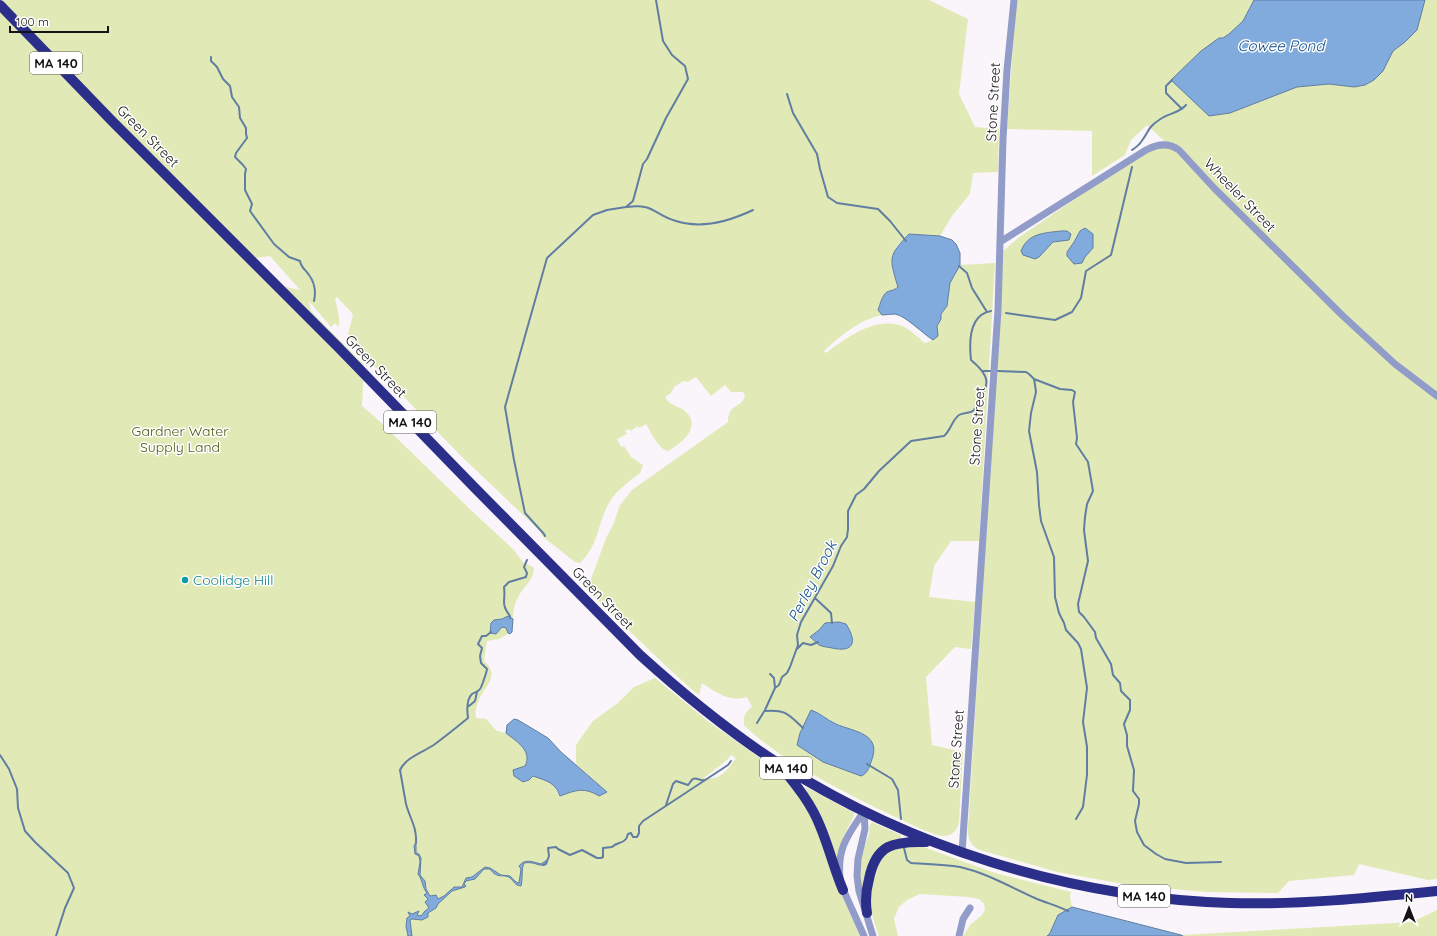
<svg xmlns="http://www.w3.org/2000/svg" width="1437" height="936" font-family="Quicksand,sans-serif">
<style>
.green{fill:#e1eab6;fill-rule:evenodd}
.water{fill:#81abdd;stroke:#617da1}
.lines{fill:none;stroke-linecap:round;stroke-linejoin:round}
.stream{stroke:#617da1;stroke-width:2}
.minor{stroke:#929cc8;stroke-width:7}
.highway{stroke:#2c2f89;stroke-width:10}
.culture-dot{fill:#0f9aa8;stroke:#fff;stroke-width:1.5}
.labels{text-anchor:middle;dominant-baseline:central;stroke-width:3;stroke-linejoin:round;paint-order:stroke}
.shield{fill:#fff;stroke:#5b5a5b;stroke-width:1}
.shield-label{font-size:13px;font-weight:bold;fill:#151315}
.street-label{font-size:14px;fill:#151315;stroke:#fff}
.park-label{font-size:14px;fill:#535a11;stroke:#fff}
.culture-label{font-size:14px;fill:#0d838f;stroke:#fff;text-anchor:start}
.water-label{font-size:15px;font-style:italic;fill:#114d8a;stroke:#fff}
</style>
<rect width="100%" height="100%" fill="#faf5fa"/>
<!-- green -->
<path class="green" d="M0 0H929L968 19 959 94 975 127 999 129 998 172 973 173 970 194 952 216 940 236 909 234 896 247 892 269 898 287 893 291 878 310 882 315C859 320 841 335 824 351L826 353C846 338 873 318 899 325 910 328 917 337 925 343L933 340 938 336 937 326 941 319V314L947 306 950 283 960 265 995 263 979 541H951L934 566 929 597 975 602 971 649 955 647 926 677 932 745 963 752 959 822C958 829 953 835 945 836 937 837 914 826 906 822 869 805 834 787 800 767 780 754 761 742 744 725 743 717 745 712 752 707L747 697C731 703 715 692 702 683L699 695 690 688 666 666 591 594 589 589 590 582 606 538 613 525 620 505 632 490 728 422C728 403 742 408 745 396L743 392H731L725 385 711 396 696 377 688 382 683 381 674 387 671 393 665 397C667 400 669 403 672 404 677 407 682 408 686 412 702 427 681 444 668 451 659 450 650 431 646 424L639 428 638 426 631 431 629 429 625 431 627 434 617 439 621 447 624 446 631 457 643 465 640 473C632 479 619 489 613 497 597 518 601 543 580 563L575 562 542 536 541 532 460 455 350 341 348 334 353 315 351 312 337 297 335 298 339 317V327L335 323 331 327 309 301 311 311 364 365 362 406 374 416 475 514 513 549 523 562 533 567 534 569C534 580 523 587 518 597 512 607 513 621 512 632L499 639 487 641 484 661C501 676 485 685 479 700 476 706 475 712 476 718L486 719C490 722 493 728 497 731 500 732 504 732 507 733 515 738 531 753 527 763 525 768 520 768 516 768L514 776 523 782 529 780 533 776C544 780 555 782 558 795 564 796 566 793 571 791 581 788 591 791 599 796L607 792 576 764V745L593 721 619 702 634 687 655 678 709 722 778 771 786 778 814 817 835 881 860 936H0ZM270 256 300 290 273 284 248 259ZM813 711 835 723 863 734 800 733ZM731 755 736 758C731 765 723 777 714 778 711 779 707 778 704 778L727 760Z
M1014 0H1437V879L1428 880 1359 864 1354 875 1289 881 1278 893 1206 892 1129 885 1057 872 980 850C964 843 968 828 969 813L991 453 1002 252 1018 238 1148 149 1170 146 1147 125 1131 140 1125 155 1092 176V131L1007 129 1015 17Z
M806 787 854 813V816C846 831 840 844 837 860L820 814 805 789Z
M872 822 901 835V838L894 840 864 886H861L859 873 863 849 869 835 870 825Z
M915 844 995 873 1071 892 1070 897 1072 907 1058 915 1050 934 1047 936H963L971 924 982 915 985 910 984 904 979 899 968 897 920 894 907 900 899 907 894 919 898 936H879C875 924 870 912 870 900 870 882 877 857 894 848 899 845 909 845 915 844Z
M1437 910V936H1183L1181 935 1412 922Z"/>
<!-- water -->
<path class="water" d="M1254 0H1425L1417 30 1405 42 1393 51 1383 71 1374 80 1365 85 1354 87 1329 84 1297 87 1230 113 1209 116 1171 80 1201 51 1219 38H1223L1229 34 1243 21Z
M1085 228 1093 234V248L1085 257 1082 263 1074 264 1067 256V252L1074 242 1080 231Z
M1061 231H1067L1071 234 1069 240 1053 242 1039 257 1035 259 1023 255 1021 251C1028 233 1044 233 1061 231Z
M909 234 940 236 952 240 956 244 960 253V265L950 283 947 306 941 314V319L937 326 938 336 933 340C922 333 906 316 895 314 891 314 886 315 882 315L878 310C880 305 882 295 887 292 891 290 893 291 898 287 889 258 888 256 909 234Z
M508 616 513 619 512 632 510 634 508 633 506 628 502 627 496 634 490 633 491 623 494 620 502 619Z
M839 622 846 624C857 641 855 653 832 648 828 647 823 647 819 645 816 643 813 639 810 637L819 630 825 623Z
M811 710C820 713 827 720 836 724 854 732 883 733 871 762 869 768 867 774 861 776L823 762 797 745 800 733Z
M514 719 518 720 548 738 561 752 607 792 599 796C584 787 576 790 560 796 558 793 558 790 555 787 550 781 541 779 533 776L529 780 523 782 514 776 513 770 525 766C533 751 516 741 506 733L507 725Z
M416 842V853L419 854 421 858 420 875 425 881 426 889 430 896 436 895 438 899 444 896 454 887H462L466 878 472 877 485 867 490 868 501 875 510 876 516 882 519 883 521 869 519 866C525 858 533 862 541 864L547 860 545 865H539C534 863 530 862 524 863 521 870 523 878 521 886 514 885 515 882 510 878 503 873 498 880 490 869H484L475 879 466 881 464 884 466 886 465 887 452 891 438 904 436 908 428 913V917L422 920 412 919 410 920 412 936H408L406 926 407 918 410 916 408 912 412 914 419 911 417 915 421 916 425 911 429 908 425 902 428 899 424 895 427 893C422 887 423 881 418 874L420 862 419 856 415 854 414 846Z
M1072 907 1181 935 1183 936H1047L1050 933 1058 915Z"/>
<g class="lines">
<!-- stream -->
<path class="stream" d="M211 57V61L217 67 223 79 230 86 232 97 239 107 240 118 246 128V134L247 138 236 153 235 157 243 165 246 169 245 174V190L252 204 250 211 274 244 289 257 300 261C301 268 306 270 309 275 315 283 316 292 314 301
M1172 80 1166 86V93L1182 109
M787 94 793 113 817 154 820 169 828 197 837 203 878 209 890 221 906 241
M1132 150C1135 148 1139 145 1141 142 1149 132 1147 128 1159 120 1168 113 1178 114 1186 105
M627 207C654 203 654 215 676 221 701 229 730 221 753 210
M959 266 967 273 972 288 987 312
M1006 313 1055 320 1072 312 1081 298 1086 271 1111 255 1132 167
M983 371H992
M997 371 1026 372 1029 374 1034 379 1035 385 1036 392 1031 413 1029 431 1037 472 1039 505 1041 521 1054 557 1055 597 1059 613 1064 623 1066 630 1078 643 1081 649 1087 688 1083 722 1087 747V775L1083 807 1076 819
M1034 379 1060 389 1072 390 1075 392 1073 402 1077 438 1076 444 1088 462 1093 491 1087 504 1085 517 1084 530 1088 561 1078 604 1079 612 1084 617 1095 632 1096 638 1111 664 1113 675 1120 683 1121 691 1130 700V710L1124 724 1125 728 1127 735V746L1134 770 1133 791 1139 799V804L1135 821 1137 832 1144 845 1156 854 1165 859 1186 863 1221 862
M545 536 544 534 525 513 514 460 505 407 547 258 593 215 607 210 626 207 633 201 643 164 647 159 666 118 688 79 685 66 672 55 663 41 656 0
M815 598 831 613 832 623
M510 618V616C500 603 506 601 504 587L509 582 526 577 527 573 524 567 527 560
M797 649 803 643 811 645 818 642
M770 674 774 678 775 688
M469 706 475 701 477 692
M765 711C786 709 789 715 803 728
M757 723 765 710 775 688 779 685 782 677 787 673 790 667 798 645 797 635 801 622 833 566 841 546 847 537 848 529V511L856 495 864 489 879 471 911 441 944 436C951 430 952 420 959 415 964 412 970 414 974 410 987 386 995 380 971 360 969 342 969 315 991 311
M0 755 9 769 17 789 18 808 25 831 35 842 68 873 74 888 65 908 56 936
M867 764 892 779 898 790 901 819
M666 805 673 784 676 781 688 785C690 783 691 780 693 779 696 777 700 781 704 780
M416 843C417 827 410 819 406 804 404 793 402 781 400 770 406 757 424 752 435 744 446 736 457 727 468 718 467 711 466 700 472 694 475 692 478 692 480 689 481 689 487 671 487 669L481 663 480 656 482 648 478 644 482 636H486L491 632
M904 848 907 860 911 863C927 864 944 864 960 867 987 873 1012 888 1037 899 1047 903 1058 906 1068 911
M543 865 546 864 549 856 548 848 556 847 558 849 570 855 582 850 597 858H601L603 857V848L612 847C617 842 622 844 626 839 627 838 627 836 628 834L631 833 633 837H637L639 833V826L643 821 728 765 731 761"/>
<!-- minor -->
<path class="minor" d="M1000 242 1146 150C1157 144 1168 142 1179 150L1214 188 1343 316 1395 364 1437 396
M864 811 865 829 858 859 857 876 859 891 873 936
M962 853 998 310 1003 139 1007 70 1014 0
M840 877C837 847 849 834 864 811
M842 887 864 936
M959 936 963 919 970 908"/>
<!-- highway -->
<path class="highway" d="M0 5 112 121 339 348 473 486 640 655C682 693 726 729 773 760 908 847 1069 898 1230 903 1299 905 1368 898 1437 891
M783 769C797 786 812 805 820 826 829 847 834 869 843 890
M867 913C865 901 866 890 869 879 876 844 894 841 926 842"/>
</g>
<!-- markers -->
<circle class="culture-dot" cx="185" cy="580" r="4"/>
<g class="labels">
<!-- shield labels -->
<g class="shield">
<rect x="30" y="52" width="52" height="22" rx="3"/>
<rect x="384" y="411" width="52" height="22" rx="3"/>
<rect x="760" y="757" width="52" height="22" rx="3"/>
<rect x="1118" y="885" width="52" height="22" rx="3"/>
</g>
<g class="shield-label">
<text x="56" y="63">MA 140</text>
<text x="410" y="422">MA 140</text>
<text x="786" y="768">MA 140</text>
<text x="1144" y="896">MA 140</text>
</g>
<!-- street labels -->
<g class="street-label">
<text transform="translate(993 102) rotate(-87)">Stone Street</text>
<text transform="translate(148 136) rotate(45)">Green Street</text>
<text transform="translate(1240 195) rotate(46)">Wheeler Street</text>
<text transform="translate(376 366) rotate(46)">Green Street</text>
<text transform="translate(977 426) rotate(-86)">Stone Street</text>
<text transform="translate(603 598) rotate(46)">Green Street</text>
<text transform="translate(956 749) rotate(-86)">Stone Street</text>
</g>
<!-- park labels -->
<g class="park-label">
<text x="180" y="431">Gardner Water<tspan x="180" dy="16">Supply Land</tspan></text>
</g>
<!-- culture labels -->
<g class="culture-label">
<text x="193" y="580">Coolidge Hill</text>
</g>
<!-- water labels -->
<g class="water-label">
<text x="1281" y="45">Cowee Pond</text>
<text transform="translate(812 581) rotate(-63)">Perley Brook</text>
</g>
</g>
<!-- north arrow -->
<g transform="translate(1409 908)" stroke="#ffffff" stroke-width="3" paint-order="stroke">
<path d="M0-3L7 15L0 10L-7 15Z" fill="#151315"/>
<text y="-6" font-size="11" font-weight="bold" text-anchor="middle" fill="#151315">N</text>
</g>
<!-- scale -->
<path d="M10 26v6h98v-6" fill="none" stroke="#151315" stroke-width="2"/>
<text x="16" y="26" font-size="12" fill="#151315" stroke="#ffffff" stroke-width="3" paint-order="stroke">100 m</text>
</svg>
